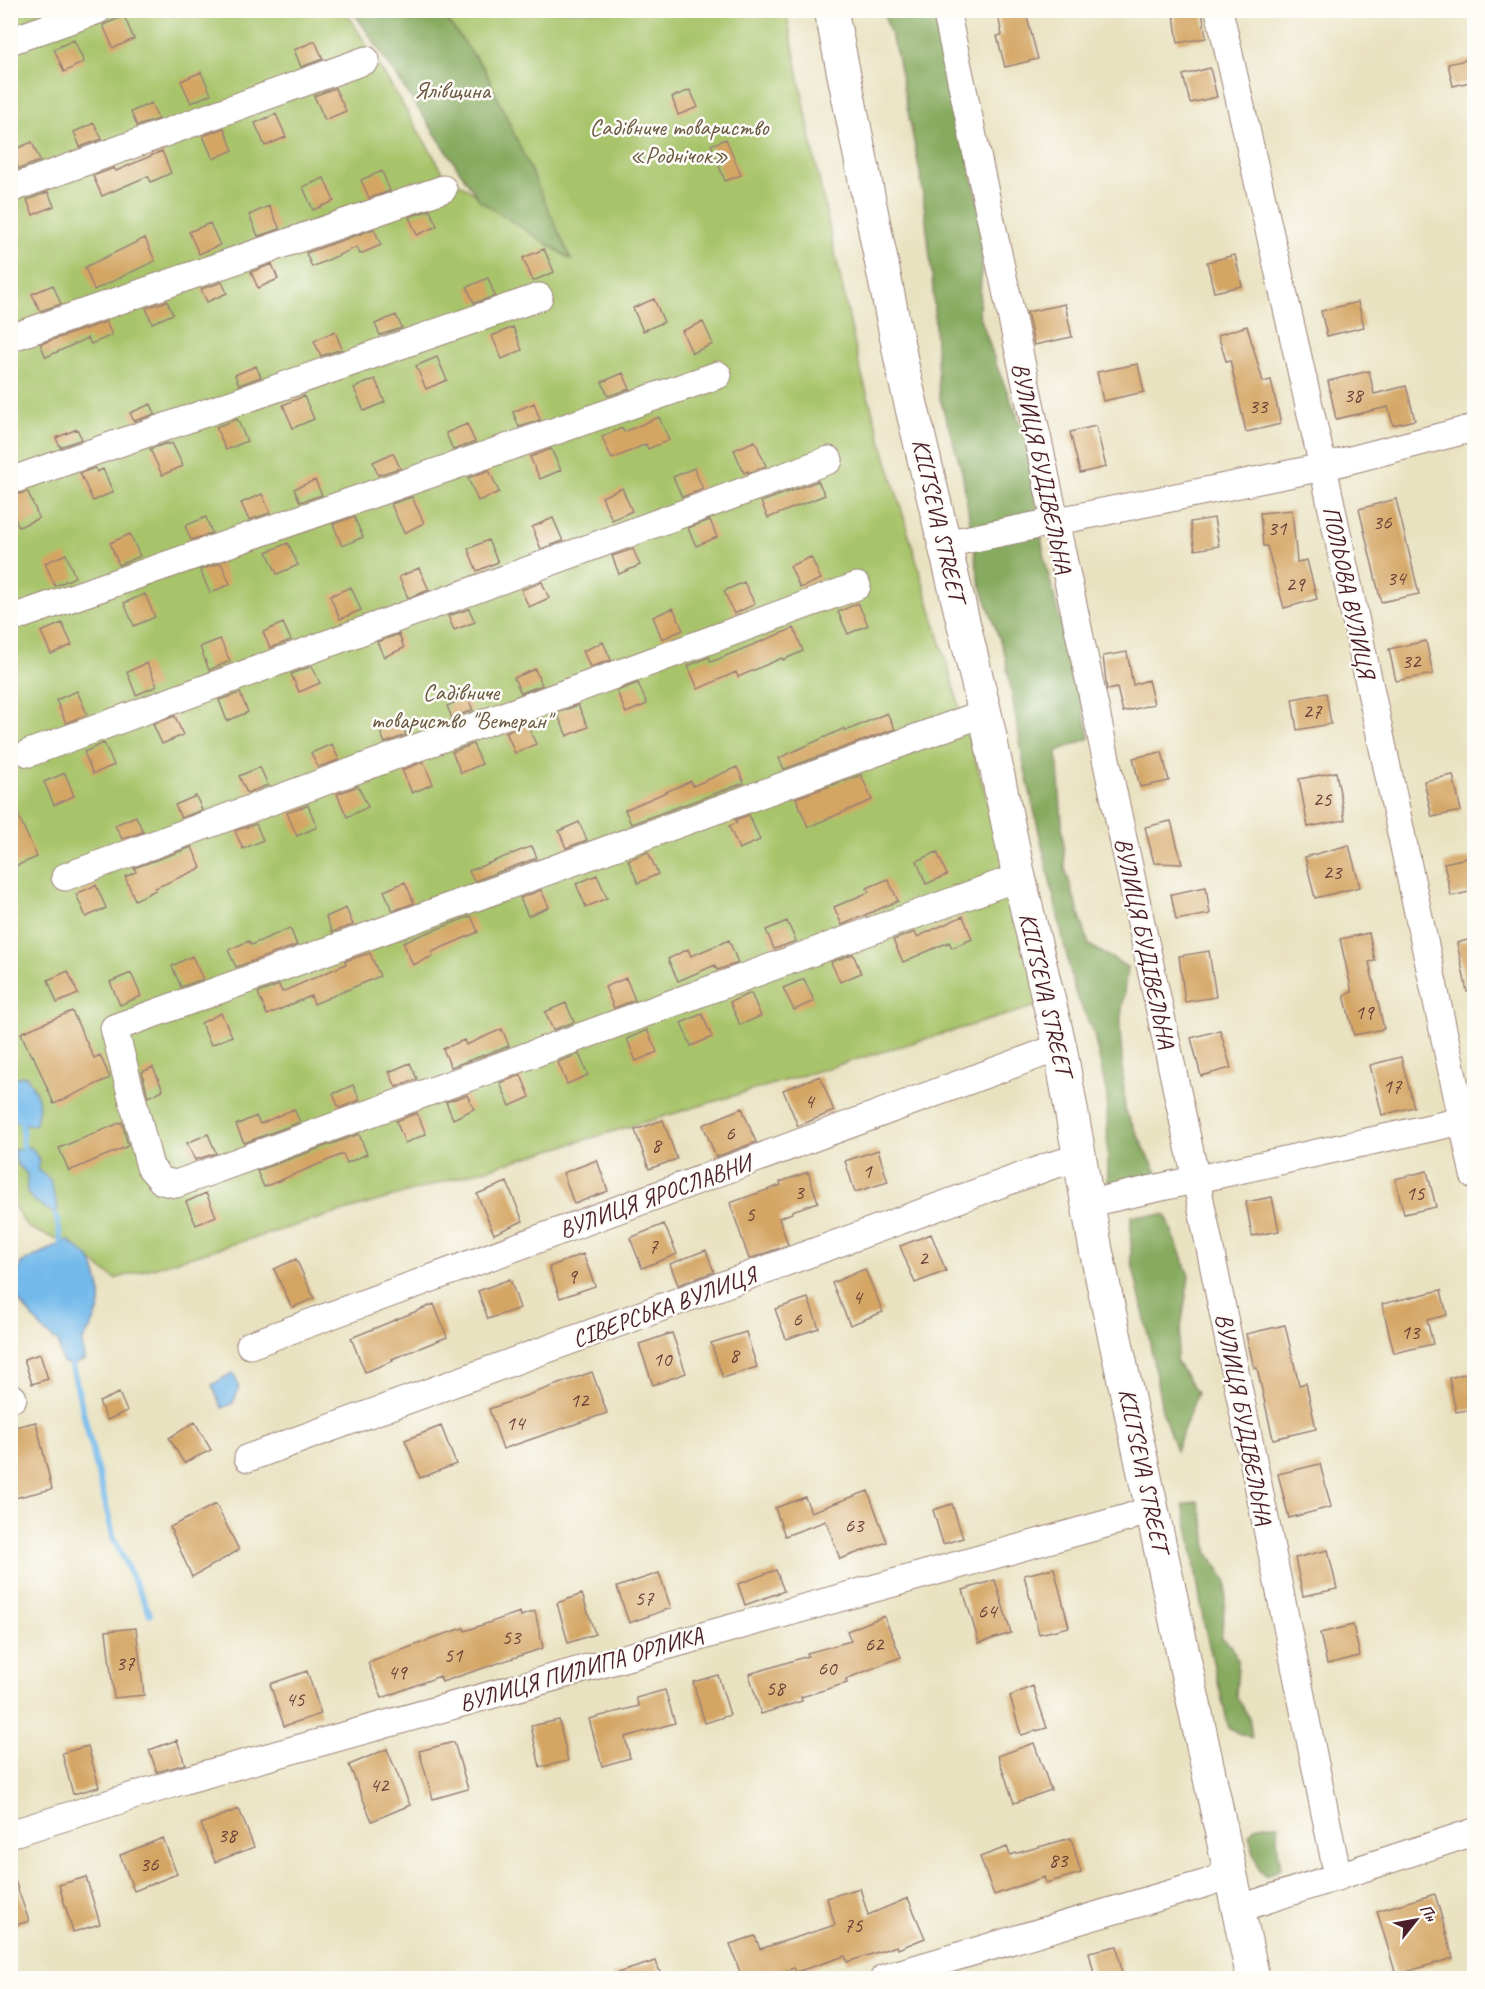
<svg xmlns="http://www.w3.org/2000/svg" width="1485" height="1989" font-family="Caveat,sans-serif">
<style>
.green{fill:#a8c46b;stroke:#79724b;stroke-width:1.5}
.forest{fill:#86aa5f;stroke:#686445;stroke-width:1.5}
.water{fill:#73baeb;stroke:#5e6c8b;stroke-width:1.5}
.lines{fill:none;stroke-linecap:round;stroke-linejoin:round}
.stream{stroke:#73baeb;stroke-width:6}
.building{fill:#d4a563}
.minor-casing{stroke:#9a8076;stroke-width:29}
.major-casing{stroke:#9a8076;stroke-width:35}
.minor{stroke:#fff;stroke-width:27}
.major{stroke:#fff;stroke-width:33}
.labels{text-anchor:middle;dominant-baseline:central;stroke-width:5;stroke-linejoin:round;paint-order:stroke}
.number-label{font-size:21px;fill:#6c4039}
.park-label{font-size:24px;fill:#6b5941;stroke:#fdfcf7}
.street-label{font-size:24px;fill:#4a1f2b;stroke:#fdfcf7}
</style>
<rect width="100%" height="100%" fill="#fdfcf7"/>
<filter id="ink" filterUnits="userSpaceOnUse"><feTurbulence type="fractalNoise" baseFrequency=".0167" numOctaves="2"/><feDisplacementMap in="SourceGraphic" scale="12" xChannelSelector="R" yChannelSelector="G"/><feConvolveMatrix kernelMatrix="1 2 1 2 8 2 1 2 1" color-interpolation-filters="sRGB"/></filter>
<filter id="wash" filterUnits="userSpaceOnUse"><feTurbulence type="fractalNoise" baseFrequency=".008" numOctaves="4" result="noise"/><feDisplacementMap in="SourceGraphic" scale="24" xChannelSelector="R" yChannelSelector="G"/><feGaussianBlur stdDeviation="1.35" result="paint"/><feColorMatrix in="noise" values="0 0 0 0 0 0 0 0 0 0 0 0 0 0 0 0 0 1.4 0 .05"/><feComposite in="paint" operator="in"/></filter>
<g filter="url(#wash)">
<rect width="100%" height="100%" fill="#e9e2c1"/>
<!-- green -->
<path class="green" d="M10 11H346L443 172 570 259 485 70 440 11H786L817 170 860 369 1047 1003 115 1279 74 1247 27 1227 10 1199Z"/>
<!-- forest -->
<path class="forest" d="M353 11H440L485 70 571 259 480 201Z
M883 11H934L984 227 979 313 997 367 1028 442 1044 557 1090 738 1057 751 1065 868 1089 945 1127 967 1120 1026 1125 1110 1159 1177 1108 1184 1107 1095 1094 1034 1075 992 1024 765 1005 655 979 580 962 471 939 395 932 275 921 178 897 55Z
M1131 1215H1166L1189 1276 1176 1361 1197 1393 1176 1451 1162 1410 1149 1338 1131 1258Z
M1198 1501 1205 1527 1207 1551 1227 1582 1221 1638 1232 1646 1238 1664 1236 1696 1249 1717 1252 1738 1229 1729 1204 1624 1189 1530 1183 1505Z
M1265 1824 1278 1825 1277 1843 1281 1867 1266 1876 1259 1869 1249 1835 1255 1826Z"/>
<!-- water -->
<path class="water" d="M26 1076C39 1095 42 1102 35 1125L22 1124 11 1120V1078Z
M28 1147 33 1149 39 1161 38 1169 50 1180 58 1208 56 1215 35 1201 27 1193V1174L17 1164 13 1150Z
M69 1240C75 1248 85 1252 90 1259 94 1263 95 1272 97 1277 106 1305 96 1319 82 1342L84 1360 72 1366 62 1362 58 1342 46 1333 12 1293 21 1263Z
M232 1373C242 1387 239 1389 232 1404L222 1408 212 1385Z"/>
<g class="lines">
<!-- stream -->
<path class="stream" d="M22 1124 23 1148
M56 1215 62 1244
M72 1366 114 1539 150 1614"/>
</g>
<g id="blocks">
<!-- building -->
<path class="building" d="M997 10H1025L1038 59 1005 67 997 36 1002 35Z
M1202 10 1206 38 1178 43 1174 15Z
M124 16 134 39 113 48 103 25Z
M74 40 84 62 64 72 54 49Z
M315 41 323 59 301 67 294 50Z
M1474 58V81L1453 86 1448 64Z
M1210 68 1217 97 1190 103 1183 75Z
M201 72 211 94 191 103 181 81Z
M335 88 346 111 325 120 314 96Z
M690 90 698 107 678 115 672 97Z
M151 103 158 119 137 126 131 112Z
M276 114 286 137 265 146 255 123Z
M94 123 102 139 80 147 74 132Z
M224 128 233 150 213 159 203 136Z
M726 139 741 175 725 181 711 145Z
M32 142 40 161 19 169 11 151Z
M162 151 171 173 151 182 148 176 102 196 93 176 114 168 116 171Z
M382 171 390 191 369 198 361 180Z
M324 178 334 201 313 210 303 187Z
M48 192 54 206 33 215 27 200Z
M269 206 280 229 258 236 249 215Z
M430 210 437 226 417 235 409 217Z
M210 223 220 245 199 254 189 232Z
M374 229 381 245 360 254 357 247 312 267 306 253Z
M145 238 155 261 94 290 85 267Z
M544 249 554 272 533 281 523 258Z
M1235 255 1242 286 1214 292 1207 262Z
M272 264 278 279 258 288 251 272Z
M488 278 495 296 474 303 467 287Z
M222 282 227 293 207 302 201 289Z
M53 285 61 304 40 311 32 294Z
M654 299 664 322 643 331 633 308Z
M167 301 173 314 152 323 146 308Z
M1358 302 1364 327 1327 336 1321 311Z
M1065 304 1072 337 1034 345 1027 312Z
M396 315 402 328 380 335 375 324Z
M106 322 112 335 91 344 88 338 46 357 40 344Z
M703 322 713 344 692 353 682 331Z
M1247 326 1263 382 1271 380 1281 424 1246 432 1230 360 1226 361 1218 335Z
M513 327 522 350 502 359 492 336Z
M335 331 342 349 321 356 314 341Z
M437 357 447 380 426 389 416 366Z
M1138 364 1144 392 1103 401 1097 372Z
M256 366 261 377 239 385 235 375Z
M1369 371 1374 394 1406 386 1415 420 1393 425 1388 407 1336 419 1328 381Z
M623 373 630 389 608 396 602 382Z
M375 379 385 402 364 411 354 388Z
M304 396 314 419 293 428 283 405Z
M534 403 540 420 519 427 513 412Z
M151 404 155 414 134 421 130 413Z
M659 417 669 440 648 449 646 444 612 459 602 437 622 428 624 432Z
M237 419 247 441 226 450 216 427Z
M467 424 475 442 453 450 446 433Z
M1096 426 1106 467 1080 473 1070 432Z
M77 429 82 439 60 447 56 438Z
M755 441 766 466 748 473V471L744 473 734 450Z
M168 443 169 445 172 443 183 466 162 475 150 449Z
M551 449 561 470 540 479 530 457Z
M393 453 400 468 378 475 373 462Z
M95 468 97 472 103 469 113 492 93 501 80 473Z
M694 468 703 489 682 497 673 477Z
M489 470 499 492 478 501 468 478Z
M315 480 322 495 300 502 294 489Z
M818 481 825 495 768 518 761 502Z
M622 488 632 511 612 520 602 497Z
M28 492 39 518 19 527 10 509V496Z
M262 494 270 513 249 520 241 503Z
M412 497 424 523 404 533 391 504Z
M1396 499 1419 594 1381 602 1359 509Z
M1292 510 1297 562 1307 560 1317 599 1284 608 1267 546H1263L1260 513Z
M206 517 212 533 191 540 185 526Z
M354 517 363 537 342 546 333 524Z
M553 518 563 541 541 549 532 527Z
M1214 518 1219 546 1195 550 1190 522Z
M710 520 717 537 696 546 688 528Z
M130 534 140 556 119 565 110 543Z
M488 540 498 562 477 571 468 549Z
M288 543 298 565 277 574 267 552Z
M633 549 640 565 619 574 612 556Z
M66 554 75 577 55 586 45 563Z
M811 557 821 579 800 588 790 566Z
M221 563 230 584 210 593 200 570Z
M419 568 429 590 408 598 399 577Z
M542 582 549 598 529 607 521 590Z
M744 582 755 604 734 614 724 591Z
M351 587 361 610 340 619 330 596Z
M145 594 155 617 134 626 124 603Z
M858 603 868 625 848 634 838 612Z
M673 608 683 630 662 639 653 617Z
M469 609 475 622 454 630 448 616Z
M62 623 72 645 51 654 41 632Z
M283 623 291 640 270 648 263 632Z
M794 628 803 651 783 660 782 658 738 677 736 672 698 689 688 666 709 657 711 662Z
M399 634 404 648 384 657 377 642Z
M220 639 230 661 209 670 200 647Z
M1426 641 1433 674 1396 681 1389 649Z
M603 642 611 660 590 667 583 651Z
M1127 652 1133 685 1148 680 1154 704 1123 712 1117 688 1107 690 1103 656Z
M147 663 157 686 136 695 127 672Z
M312 666 320 683 299 692 291 674Z
M535 669 542 685 521 693 514 678Z
M638 683 647 704 626 713 617 691Z
M77 691 87 714 66 723 56 700Z
M240 693 248 712 227 721 219 700Z
M1326 693 1331 724 1297 730 1292 699Z
M467 697 473 710 452 718 447 706Z
M578 705 588 727 567 736 557 713Z
M887 713 895 729 784 769 779 758 845 728 846 731Z
M175 716 183 735 162 744 153 724Z
M399 718 406 735 385 743 378 727Z
M527 724 536 744 515 753 506 732Z
M104 743 114 765 93 774 84 752Z
M332 744 339 760 318 767 311 753Z
M473 744 482 764 461 773 452 752Z
M1162 752 1169 781 1140 787 1133 758Z
M423 762 433 784 412 793 402 770Z
M260 767 268 785 247 793 239 776Z
M737 767 744 783 631 824 625 810 691 781 693 786Z
M1336 772 1345 820 1308 827 1299 779Z
M65 773 74 796 54 805 44 782Z
M861 775 872 800 808 827 796 798Z
M1453 775 1461 811 1432 817 1424 781Z
M358 786 368 807 347 817 337 794Z
M196 796 202 810 181 818 175 805Z
M10 797 37 857 16 866 10 853Z
M308 805 317 827 297 836 287 813Z
M749 815 760 840 739 849 729 826 737 823 735 820Z
M136 816 143 832 122 839 115 825Z
M1171 821 1182 864 1154 863 1145 827Z
M579 822 587 840 566 848 559 831Z
M256 824 263 840 243 849 235 831Z
M1349 845 1360 887 1315 898 1305 857Z
M532 846 537 858 474 881 469 871Z
M192 847 201 868 155 888 156 890 135 900 125 877 136 872 134 868Z
M648 852 658 874 638 883 628 860Z
M937 852 947 875 926 884 917 861Z
M1471 857 1474 874V891L1451 896 1444 863Z
M597 875 607 898 586 907 576 884Z
M888 879 898 901 842 925 834 907 869 892 867 888Z
M405 882 414 903 393 911 384 891Z
M96 885 106 908 86 917 76 894Z
M1206 887 1210 914 1176 920 1171 894Z
M541 890 549 907 528 916 520 898Z
M346 908 353 925 332 932 326 917Z
M471 916 478 932 432 952 433 956 413 965 403 942Z
M963 916 972 939 952 948 949 942 903 962 893 940 915 932 917 937Z
M787 921 796 941 774 949 766 930Z
M290 928 297 945 236 967 228 950 249 941 251 945Z
M1369 933 1375 961 1369 962 1384 1029 1354 1035 1344 995 1352 992 1340 939Z
M1474 938V991L1467 992 1457 943Z
M729 940 738 963 717 970 715 965 678 981 668 959 688 949 691 956Z
M1209 951 1216 997 1185 1002 1179 956Z
M370 953 380 976 314 1004 311 996 267 1015 258 993 279 985 282 992 346 964 345 961Z
M853 954 861 973 840 982 831 962Z
M192 956 203 979 181 987 172 966Z
M68 971 78 994 57 1003 48 980Z
M131 973 141 996 120 1005 110 982Z
M626 978 635 1000 614 1008 605 987Z
M804 979 814 1001 794 1010 783 988Z
M751 993 761 1016 740 1025 730 1002Z
M566 1003 574 1022 553 1030 545 1012Z
M72 1011 94 1058 100 1055 110 1078 54 1104 33 1055 31 1056 21 1033Z
M221 1013 232 1036 211 1045 201 1023Z
M702 1014 712 1037 691 1046 681 1023Z
M502 1029 509 1046 451 1067 443 1049 464 1040 466 1045Z
M647 1030 657 1052 636 1061 627 1039Z
M1220 1030 1231 1068 1201 1076 1191 1038Z
M579 1054 588 1075 567 1084 558 1062Z
M1401 1057 1414 1107 1382 1115 1370 1065Z
M410 1063 417 1079 396 1087 389 1072Z
M153 1067 163 1090 148 1097 142 1072Z
M521 1075 530 1097 510 1106 500 1083Z
M820 1076 834 1111 798 1126 783 1090Z
M353 1085 360 1100 339 1108 333 1094Z
M467 1095 474 1109 453 1119 446 1102Z
M742 1108 756 1142 716 1157 703 1125Z
M294 1109 300 1122 244 1143 236 1125 256 1116 260 1124Z
M417 1113 426 1134 405 1143 396 1121Z
M663 1120 677 1159 649 1169 635 1130Z
M122 1122 128 1146 69 1171 59 1148Z
M208 1134 216 1153 195 1160 187 1143Z
M359 1134 367 1154 347 1163 343 1154 264 1187 257 1171Z
M878 1150 888 1182 855 1192 845 1161Z
M597 1160 608 1191 574 1204 563 1173Z
M1427 1171 1436 1207 1404 1214 1395 1179Z
M808 1172 818 1202 792 1211V1213L779 1218 788 1245 749 1259 730 1203 781 1185 780 1182Z
M507 1182 523 1221 494 1234 477 1194Z
M206 1193 216 1216 196 1225 186 1202Z
M1272 1197 1279 1231 1252 1236 1246 1202Z
M664 1224 677 1254 642 1268 630 1238Z
M931 1234 946 1271 915 1283 900 1246Z
M706 1250 714 1272 678 1285 670 1264Z
M583 1254 595 1286 560 1298 549 1267Z
M296 1259 314 1298 292 1308 274 1269Z
M865 1269 883 1312 850 1325 832 1283Z
M510 1279 520 1308 488 1319 478 1291Z
M1441 1290 1447 1315 1427 1320 1433 1344 1394 1353 1382 1304Z
M808 1298 819 1328 786 1339 775 1309Z
M434 1304 447 1337 392 1359 393 1361 365 1372 351 1338Z
M1285 1325 1299 1385 1306 1383 1316 1429 1273 1439 1257 1368H1254L1246 1334Z
M746 1332 757 1367 723 1378 711 1343Z
M672 1333 686 1373 653 1385 639 1344Z
M40 1354 48 1379 32 1384 24 1359Z
M1474 1371V1409L1456 1412 1449 1378Z
M592 1372 607 1413 503 1449 489 1409Z
M119 1393 127 1411 107 1420 99 1402Z
M36 1422 52 1489 10 1499V1428Z
M195 1422 211 1450 184 1463 169 1438Z
M441 1426 456 1464 420 1478 405 1440Z
M1320 1464 1331 1507 1289 1518 1278 1474Z
M868 1491 887 1542 840 1559 826 1521 785 1536 775 1508 805 1497 811 1512Z
M216 1504 239 1550 192 1577 170 1527Z
M952 1504 963 1538 943 1544 933 1510Z
M1328 1550 1337 1589 1303 1596 1295 1558Z
M1054 1568 1069 1627 1039 1634 1024 1575Z
M776 1570 784 1591 745 1605 738 1584Z
M659 1573 671 1608 629 1623 617 1587Z
M995 1580 1011 1633 979 1643 963 1590Z
M582 1594 595 1634 568 1643 557 1603Z
M535 1611 543 1648 442 1682 440 1676 382 1698 368 1663 429 1640V1639L464 1628 465 1631 520 1612 521 1616Z
M884 1616 901 1657 846 1679 847 1683 801 1697 802 1701 761 1714 749 1674 808 1656 807 1653 851 1641 847 1631Z
M1353 1625 1360 1656 1327 1664 1320 1633Z
M136 1628 144 1695 114 1698 106 1631Z
M307 1671 321 1714 284 1726 270 1684Z
M718 1675 730 1715 705 1723 693 1682Z
M1033 1686 1047 1728 1021 1735 1010 1696Z
M665 1690 675 1723 625 1737 630 1758 602 1766 589 1719 639 1706 636 1698Z
M559 1720 568 1761 540 1767 531 1726Z
M177 1740 185 1764 157 1772 149 1750Z
M454 1742 468 1789 433 1799 419 1751Z
M1034 1743 1051 1790 1014 1803 998 1756Z
M88 1746 99 1787 73 1794 62 1753Z
M387 1749 410 1805 372 1821 349 1765Z
M239 1809 254 1847 215 1862 201 1824Z
M163 1838 177 1874 134 1891 120 1855Z
M1071 1838 1081 1873 1046 1883 1044 1877 994 1895 980 1857 1007 1847 1010 1855Z
M10 1875H13L29 1921 10 1927Z
M86 1877 100 1924 73 1932 59 1885Z
M860 1888 868 1915 908 1898 925 1938 898 1949 897 1946 847 1962 845 1956 796 1972 794 1968 764 1978H742L730 1944 755 1936 760 1949 835 1925 827 1898Z
M1435 1894 1453 1958 1396 1975 1377 1911Z
M1117 1946 1123 1978H1095L1089 1952Z
M656 1961 662 1978H612L611 1975Z"/>
</g>
</g>
<g filter="url(#ink)">
<use href="#blocks" fill-opacity="0" stroke="#9a8076" stroke-width="1.5"/>
<g class="lines">
<!-- minor casing -->
<g class="minor-casing">
<path id="minor" d="M946 10 1196 1180 1338 1877
M1219 10 1323 467 1474 1175
M10 41 98 10
M10 189 366 60
M10 338 443 189
M10 481 539 297
M945 544 1323 467 1474 428
M10 619 718 375
M985 713 114 1028 150 1167 162 1181 176 1184 1019 877
M29 753 829 460
M65 877 857 586
M1089 1203 1462 1121
M250 1345 1060 1047
M10 1399 13 1398
M248 1458 1050 1166 1081 1157
M10 1834 185 1780 1127 1518 1153 1508
M1238 1909 1474 1832
M884 1978 1207 1883 1230 1873"/>
</g>
<!-- major casing -->
<g class="major-casing">
<path id="major" d="M831 10 904 375 985 713 1019 877 1060 1047 1096 1250 1253 1978"/>
</g>
<!-- minor -->
<use href="#minor" class="minor"/>
<!-- major -->
<use href="#major" class="major"/>
</g>
</g>
<g class="labels">
<!-- number labels -->
<g class="number-label">
<text x="1353" y="395">38</text>
<text x="1258" y="406">33</text>
<text x="1382" y="522">36</text>
<text x="1277" y="528">31</text>
<text x="1396" y="578">34</text>
<text x="1295" y="584">29</text>
<text x="1411" y="661">32</text>
<text x="1312" y="711">27</text>
<text x="1322" y="799">25</text>
<text x="1332" y="872">23</text>
<text x="1364" y="1012">19</text>
<text x="1392" y="1086">17</text>
<text x="809" y="1101">4</text>
<text x="730" y="1133">6</text>
<text x="656" y="1145">8</text>
<text x="867" y="1171">1</text>
<text x="799" y="1192">3</text>
<text x="1415" y="1193">15</text>
<text x="750" y="1214">5</text>
<text x="653" y="1246">7</text>
<text x="923" y="1258">2</text>
<text x="572" y="1276">9</text>
<text x="857" y="1297">4</text>
<text x="797" y="1319">6</text>
<text x="1410" y="1332">13</text>
<text x="734" y="1355">8</text>
<text x="662" y="1359">10</text>
<text x="579" y="1400">12</text>
<text x="515" y="1423">14</text>
<text x="854" y="1525">63</text>
<text x="644" y="1598">57</text>
<text x="987" y="1611">64</text>
<text x="511" y="1637">53</text>
<text x="874" y="1644">62</text>
<text x="453" y="1655">51</text>
<text x="125" y="1663">37</text>
<text x="827" y="1668">60</text>
<text x="397" y="1672">49</text>
<text x="775" y="1688">58</text>
<text x="295" y="1699">45</text>
<text x="379" y="1785">42</text>
<text x="227" y="1835">38</text>
<text x="1058" y="1860">83</text>
<text x="149" y="1864">36</text>
<text x="853" y="1925">75</text>
</g>
<!-- park labels -->
<g class="park-label">
<text x="452" y="90">Ялівщина</text>
<text x="679" y="127">Садівниче товариство<tspan x="679" dy="28">«Роднічок»</tspan></text>
<text x="461" y="692">Садівниче<tspan x="461" dy="28">товариство "Ветеран"</tspan></text>
</g>
<!-- street labels -->
<g class="street-label">
<text transform="translate(1042 468) rotate(78)">ВУЛИЦЯ БУДІВЕЛЬНА</text>
<text transform="translate(939 520) rotate(77)">KILTSEVA STREET</text>
<text transform="translate(1349 592) rotate(78)">ПОЛЬОВА ВУЛИЦЯ</text>
<text transform="translate(1145 943) rotate(78)">ВУЛИЦЯ БУДІВЕЛЬНА</text>
<text transform="translate(1046 994) rotate(77)">KILTSEVA STREET</text>
<text transform="translate(655 1196) rotate(-20)">ВУЛИЦЯ ЯРОСЛАВНИ</text>
<text transform="translate(664 1307) rotate(-20)">СІВЕРСЬКА ВУЛИЦЯ</text>
<text transform="translate(1244 1419) rotate(79)">ВУЛИЦЯ БУДІВЕЛЬНА</text>
<text transform="translate(1144 1470) rotate(78)">KILTSEVA STREET</text>
<text transform="translate(581 1669) rotate(-16)">ВУЛИЦЯ ПИЛИПА ОРЛИКА</text>
</g>
</g>
<!-- margin -->
<rect width="1485" height="1989" fill="none" stroke="#fdfcf7" stroke-width="36"/>
<!-- north arrow -->
<g transform="translate(1416 1920) rotate(59)" stroke="#fdfcf7" stroke-width="4.5" paint-order="stroke">
<path d="M0-4.5L10 22L0 15L-10 22Z" fill="#4a1f2b"/>
<text y="-9" font-size="16" font-weight="bold" text-anchor="middle" fill="#4a1f2b">Пн</text>
</g>
</svg>
